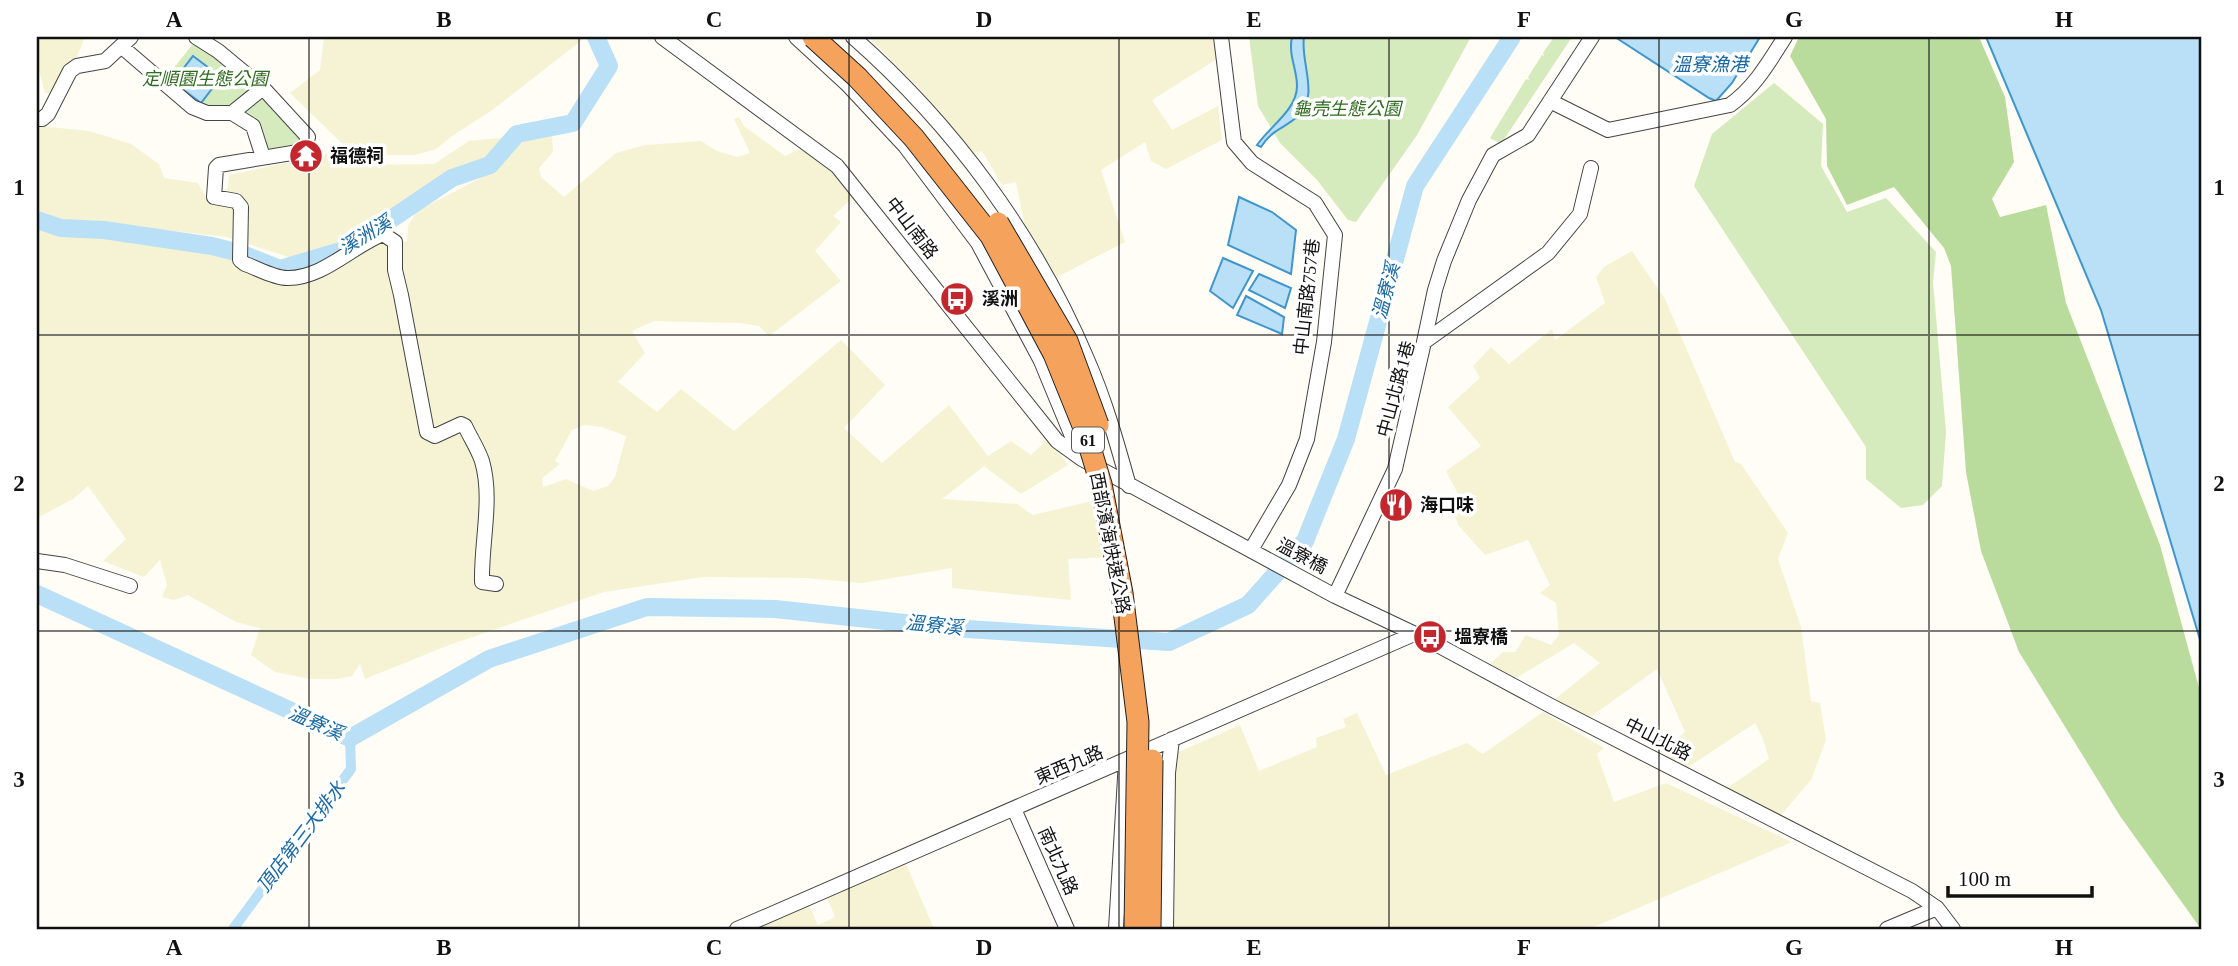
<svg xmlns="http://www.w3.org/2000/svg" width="2238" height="966" font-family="'Times New Roman','Noto Sans TC',serif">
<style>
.farmland{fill:#f6f3d4;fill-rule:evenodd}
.green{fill:#d5ebbd}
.forest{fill:#b9dc9c}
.water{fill:#b9e0f7;stroke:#3f96cf;stroke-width:2}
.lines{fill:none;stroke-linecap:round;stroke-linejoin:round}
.canal{stroke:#b9e0f7;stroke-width:10}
.river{stroke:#b9e0f7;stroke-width:18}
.minor-casing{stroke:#444;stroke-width:16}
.minor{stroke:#fff;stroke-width:14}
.highway-bridge-casing{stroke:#222;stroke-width:23;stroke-linecap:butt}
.highway-bridge{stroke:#f5a25d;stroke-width:21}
.grid{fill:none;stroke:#111;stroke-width:2;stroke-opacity:0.55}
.labels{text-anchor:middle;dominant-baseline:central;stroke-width:7;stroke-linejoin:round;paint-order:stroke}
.shield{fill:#fff;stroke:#585858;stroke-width:2}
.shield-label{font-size:16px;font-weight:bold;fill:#111}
.park-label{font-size:18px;font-style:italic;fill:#2f6b1f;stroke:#fff}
.poi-label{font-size:18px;font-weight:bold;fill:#111;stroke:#fff;text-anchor:start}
.street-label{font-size:18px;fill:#111;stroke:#fff}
.water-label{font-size:19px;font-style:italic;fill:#1768a6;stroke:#fff}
.neatline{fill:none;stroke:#111;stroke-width:2.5}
.grid-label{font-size:23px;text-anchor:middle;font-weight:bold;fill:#111}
</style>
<rect width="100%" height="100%" fill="#fffdf5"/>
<!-- farmland -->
<path class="farmland" d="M37 37H85L61 95 45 93 37 63Z
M324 37H586L491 111 455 134 436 149 415 155H354L290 93 320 70Z
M868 37H1213L1217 59 1152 100 1172 130 1218 106 1222 140 1166 169 1151 161 1145 142 1101 170 1125 242 1057 277 1025 227 1016 182 1002 185 982 151 973 154 917 86Z
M37 117 40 126 89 131 131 144 159 164 164 178 198 183 206 197 226 203 229 175 333 153 352 165 434 164 469 141 510 137 486 162 440 181 325 256 298 260 226 237 37 216Z
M739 117 744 126 785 156 803 148 831 167 857 194 833 216 841 222 815 251 841 281 769 336 759 326 740 323 654 321 632 331 645 353 618 382 657 412 681 389 734 431 841 340 885 385 844 428 882 463 949 405 988 456 1011 441 1031 455 1049 438 1068 465 1021 494 984 466 942 499 1017 504 1033 515 1092 501 1099 514 1110 557 1068 559 1071 600 952 588V568L862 583 805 578 703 577 604 592 449 645 365 679 360 664 352 676 336 679H311L275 672 251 655 260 628 236 622 188 595 174 600 162 597 167 585 160 560 144 577 103 561 126 539 88 486 73 499 37 518V229L238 254 301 281 389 238 407 242 408 226 417 211 479 179 525 140 537 135 552 136 553 152 539 168 541 177 564 197 616 153 645 145 701 141 717 151 737 157 750 153 734 119ZM585 425 602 427 626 436 615 477 608 486 593 491 566 479 543 487 542 478 560 464 555 461 572 430Z
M1632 251 1665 299 1735 462 1741 464 1788 533 1778 559 1801 627 1811 701 1820 703 1826 740 1811 780 1780 816 1723 791 1769 759 1763 739 1755 723 1687 768 1660 752 1685 732 1657 669 1589 718 1555 699 1600 663 1574 643 1513 680 1490 664 1503 652H1515L1526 635 1551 645 1559 635 1556 603 1540 593 1550 585 1528 540 1485 555 1458 525 1450 499 1458 494 1446 471 1481 446 1448 407 1480 378 1473 366 1491 347 1509 364 1552 329 1555 340 1605 303 1596 277 1604 267Z
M1543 712 1604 748 1597 754 1614 802 1666 783 1792 842 1589 929H1174L1176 753 1240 725 1259 771 1317 747 1316 738 1346 727 1343 719 1357 713 1386 775 1467 743 1483 754Z
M906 864 934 929H761L759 926 809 905 818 925 835 917 827 897Z"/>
<!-- green -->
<path class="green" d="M1249 37H1471L1417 135 1356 222 1348 220 1317 180 1280 143 1258 106Z
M1554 37H1572L1501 144 1490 138 1526 79 1529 80 1528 77 1542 55 1544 56 1543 53Z
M197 44 207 49 303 135 301 143 264 150 259 128 206 110 165 79 192 45Z
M1774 83 1823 124 1821 166 1847 212 1886 198 1936 252 1933 282 1946 432 1942 486 1923 505 1901 508 1866 479V447L1694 186 1712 134Z"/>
<!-- forest -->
<path class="forest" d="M1799 37H1979L2005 97 2014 162 1992 199 2000 217 2046 205 2066 303 2160 545 2201 695V929L2120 816 2019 652 1981 551 1966 472 1951 266 1944 248 1894 187 1847 205 1827 166 1826 119 1790 56Z"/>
<!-- water -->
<path class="water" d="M1292 37H1304C1300 62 1320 96 1298 116 1284 129 1272 129 1261 147L1257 145C1269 127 1297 110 1297 86 1297 69 1288 55 1292 37Z
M1615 37H1760L1732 83 1716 101 1709 98Z
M1986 37H2201V643L2101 310Z
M193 56 221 77 201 103 173 82Z
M1239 197 1272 212 1296 230 1291 274 1228 245Z
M1223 258 1253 271 1233 308 1210 291Z
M1259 274 1291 288 1285 308 1249 290Z
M1246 296 1284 317 1282 334 1237 315Z"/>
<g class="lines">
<!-- canal -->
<path class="canal" d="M233 929 351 769 350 738"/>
<!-- river -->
<path class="river" d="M37 220 61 228 104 230 212 246 240 253 280 269 347 249 452 178 490 165 517 134 573 123 609 66 596 37
M37 594 350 738 489 659 647 607 775 609 951 628 1169 642 1248 605 1305 541 1346 439 1415 186 1512 37"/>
<!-- minor casing -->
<g class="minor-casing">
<path id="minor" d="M196 37 218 51 263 88 308 137 304 151 219 165 216 168 214 197 236 201 241 207 240 260 245 264C257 268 274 278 287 278 322 279 352 246 383 234L395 242V270L401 295 427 432 435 436 461 424 465 426C470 437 478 449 482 461 493 499 481 542 482 582L496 584
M662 37 837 166 1057 441 1082 459 1335 596 1432 642 1551 706 1912 891 1937 908 1953 929
M796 37 847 84 905 146 978 243 1041 361 1081 458
M853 37C953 125 1035 236 1087 359 1105 400 1117 443 1129 486
M1221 37 1234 142 1252 163 1315 203 1335 235 1324 342 1307 439 1289 485 1251 550
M122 47 192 107 207 113H232L253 126 263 157
M1550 101 1608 130 1730 105C1755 87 1769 62 1785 37
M232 113 263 88
M37 119H42L48 114 70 71 77 66 105 61 131 37
M1424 342 1435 290 1444 261 1469 200 1493 155 1528 135 1592 37
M37 561 65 565 130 586
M1335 596 1395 469 1424 342 1548 253 1580 214 1591 168
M1014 809 1067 929
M737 929 1414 634
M1116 929 1126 761
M1166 929 1168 773 1172 739
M1887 929 1937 908"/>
</g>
<!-- minor -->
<use href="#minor" class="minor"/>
<!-- highway-bridge casing -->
<g class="highway-bridge-casing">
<path id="highway-bridge" d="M813 37 857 77 914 138 991 236 1054 354 1084 428 1101 484 1122 593 1138 722 1135 929
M998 223 1067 341 1098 425
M1150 929 1152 760"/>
</g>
<!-- highway-bridge -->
<use href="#highway-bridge" class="highway-bridge"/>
</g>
<!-- grid -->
<path class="grid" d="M309 37V929M579 37V929M849 37V929M1119 37V929M1389 37V929M1659 37V929M1929 37V929M37 335H2201M37 631H2201"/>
<!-- icons -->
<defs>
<g id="temple-disc" transform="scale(1.75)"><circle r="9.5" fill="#c4262e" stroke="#fff"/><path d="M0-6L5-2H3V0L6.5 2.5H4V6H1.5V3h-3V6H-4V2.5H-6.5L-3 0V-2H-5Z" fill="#fff"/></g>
<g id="bus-disc" transform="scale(1.75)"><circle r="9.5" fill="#c4262e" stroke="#fff"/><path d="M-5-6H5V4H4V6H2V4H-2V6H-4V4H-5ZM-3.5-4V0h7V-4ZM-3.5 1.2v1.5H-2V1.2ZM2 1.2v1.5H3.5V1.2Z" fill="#fff"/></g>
<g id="restaurant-disc" transform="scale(1.75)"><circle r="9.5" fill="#c4262e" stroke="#fff"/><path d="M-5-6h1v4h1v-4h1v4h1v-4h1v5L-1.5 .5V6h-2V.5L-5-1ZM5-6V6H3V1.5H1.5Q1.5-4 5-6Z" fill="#fff"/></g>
</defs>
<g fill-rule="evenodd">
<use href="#temple-disc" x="306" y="156"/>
<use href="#bus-disc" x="957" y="299"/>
<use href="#restaurant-disc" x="1396" y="505"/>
<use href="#bus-disc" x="1430" y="637"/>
</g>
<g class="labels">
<!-- shield labels -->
<rect class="shield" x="1072" y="427.5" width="32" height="25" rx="5"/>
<g class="shield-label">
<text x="1088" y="440">61</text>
</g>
<!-- park labels -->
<g class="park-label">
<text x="205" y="79">定順園生態公園</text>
<text x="1347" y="109">龜壳生態公園</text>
</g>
<!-- poi labels -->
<g class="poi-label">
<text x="330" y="156">福德祠</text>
<text x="982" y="299">溪洲</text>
<text x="1420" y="505">海口味</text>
<text x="1454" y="637">塭寮橋</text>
</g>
<!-- street labels -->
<g class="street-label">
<text transform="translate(912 228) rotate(52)">中山南路</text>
<text transform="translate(1307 297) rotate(-84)">中山南路757巷</text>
<text transform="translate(1396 389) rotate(-75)">中山北路1巷</text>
<text transform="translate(1110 543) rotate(79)">西部濱海快速公路</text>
<text transform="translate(1302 556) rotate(28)">溫寮橋</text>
<text transform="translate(1658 739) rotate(27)">中山北路</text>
<text transform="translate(1069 765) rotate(-23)">東西九路</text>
<text transform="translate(1058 861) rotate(66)">南北九路</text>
</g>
<!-- water labels -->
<g class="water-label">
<text x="1710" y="64">溫寮漁港</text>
<text transform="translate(365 235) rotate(-31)">溪洲溪</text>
<text transform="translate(1386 291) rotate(-75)">溫寮溪</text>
<text transform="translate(934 625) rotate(6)">溫寮溪</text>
<text transform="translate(316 723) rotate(24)">溫寮溪</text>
<text transform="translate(301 837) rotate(-53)">頂店第三大排水</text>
</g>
</g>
<!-- border -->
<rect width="2238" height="966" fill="none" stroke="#ffffff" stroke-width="77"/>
<!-- scale -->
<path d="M1948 886v10h144v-10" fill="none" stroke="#111111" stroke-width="3.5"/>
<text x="1958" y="886" font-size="21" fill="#111111" stroke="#ffffff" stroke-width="5" paint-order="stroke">100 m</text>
<rect x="38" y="38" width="2162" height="890" class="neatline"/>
<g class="grid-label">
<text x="174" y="27">A</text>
<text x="444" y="27">B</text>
<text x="714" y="27">C</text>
<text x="984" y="27">D</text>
<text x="1254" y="27">E</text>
<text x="1524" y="27">F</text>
<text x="1794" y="27">G</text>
<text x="2064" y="27">H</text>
<text x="19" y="195">1</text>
<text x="2219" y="195">1</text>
<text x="19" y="491">2</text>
<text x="2219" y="491">2</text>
<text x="19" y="787">3</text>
<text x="2219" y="787">3</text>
<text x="174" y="955">A</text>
<text x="444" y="955">B</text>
<text x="714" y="955">C</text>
<text x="984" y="955">D</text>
<text x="1254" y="955">E</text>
<text x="1524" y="955">F</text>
<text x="1794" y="955">G</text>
<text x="2064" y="955">H</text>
</g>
</svg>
